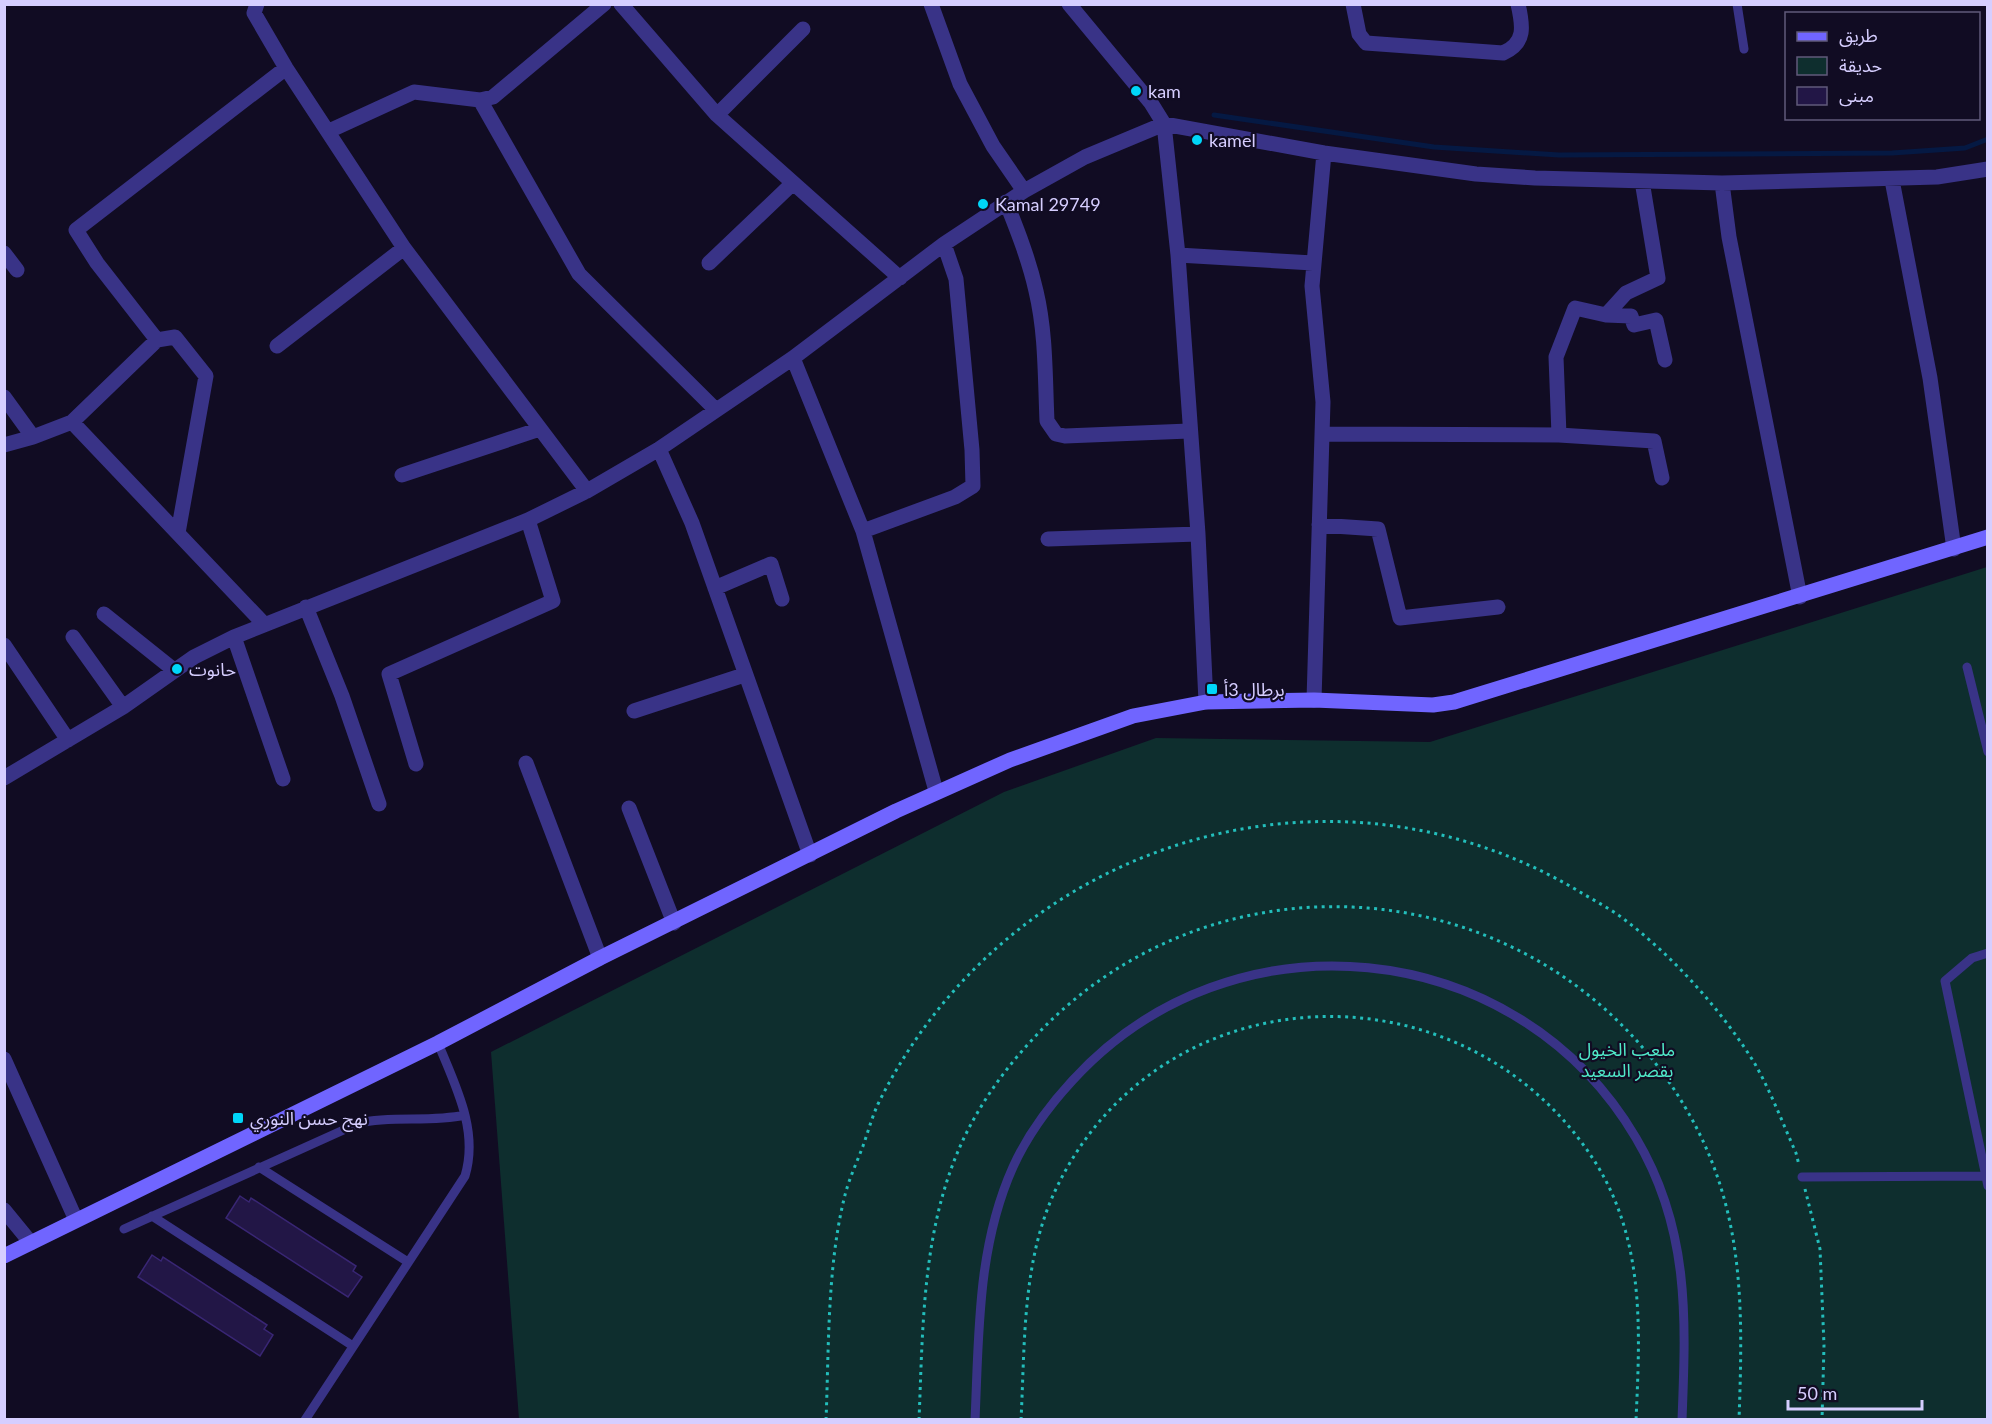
<svg xmlns="http://www.w3.org/2000/svg" width="1992" height="1424" font-family="Lato,'Noto Sans Arabic',sans-serif">
<style>
.green{fill:#0e2e2e}
.lines{fill:none;stroke-linecap:round;stroke-linejoin:round}
.stream{stroke:#051943;stroke-width:5}
.building{fill:#221646;stroke:#392674;stroke-width:1.5}
.path{stroke:#23bebb;stroke-width:3;stroke-dasharray:3 4.5;stroke-linecap:butt}
.lane{stroke:#393387;stroke-width:9}
.street{stroke:#393387;stroke-width:15}
.secondary{stroke:#7065ff;stroke-width:15}
.poi-dot{fill:#00d6f9;stroke:#110c23;stroke-width:2}
.labels{text-anchor:middle;dominant-baseline:central;stroke-width:4.5;stroke-linejoin:round;paint-order:stroke}
.poi-label{font-size:18px;fill:#d6ceff;stroke:#110c23;text-anchor:start}
.park-label{font-size:18px;fill:#50e9c9;stroke:#110c23}
</style>
<rect width="100%" height="100%" fill="#110c23"/>
<!-- green -->
<path class="green" d="M1987 567V1419H519L491 1052 1004 792 1156 738 1430 742Z"/>
<g class="lines">
<!-- stream -->
<path class="stream" d="M1214 115 1434 147 1559 155 1892 153 1965 148 1988 139"/>
</g>
<!-- building -->
<path class="building" d="M240 1196 249 1202 251 1198 356 1266 353 1271 362 1277 348 1297 226 1218Z
M152 1255 161 1261 163 1257 267 1325 264 1329 273 1335 260 1356 138 1277Z"/>
<g class="lines">
<!-- path -->
<path class="path" d="M1805 1189 1820 1249 1824 1345 1822 1420
M826 1420C829 1347 827 1266 845 1195 849 1179 857 1162 863 1146 868 1132 872 1117 878 1104 1007 842 1329 741 1580 892 1595 901 1611 909 1625 920 1674 957 1723 1012 1755 1064 1771 1092 1783 1124 1796 1153L1799 1165
M919 1420C923 1325 922 1228 963 1140 980 1104 1004 1070 1031 1041 1215 838 1545 869 1685 1107 1745 1208 1743 1306 1739 1420
M1021 1420C1025 1343 1022 1262 1055 1191 1160 967 1469 959 1597 1165 1645 1244 1640 1331 1636 1420"/>
<!-- lane -->
<path class="lane" d="M1737 4 1744 49
M1967 667 1988 752
M1988 953 1972 958 1945 981 1988 1186
M259 1167 408 1262
M1802 1177 1985 1176
M152 1216 353 1346
M124 1229 359 1123C394 1115 430 1123 465 1115
M305 1420 465 1176C479 1130 455 1085 438 1043
M975 1420C979 1334 977 1247 1013 1167 1027 1136 1049 1106 1072 1081 1230 907 1516 934 1636 1138 1690 1229 1686 1318 1682 1420"/>
<!-- street -->
<path class="street" d="M257 4 254 13 286 68 404 248 587 491
M621 4 717 115 900 278
M931 4 960 84 993 146 1024 191
M1069 4 1151 103 1164 124 1178 255 1198 534 1206 702
M1353 4 1359 34 1366 43 1503 53C1526 43 1523 26 1518 4
M480 100 579 274 716 410
M717 115 803 29
M329 131 414 92 480 100 493 97 604 4
M1892 180 1930 378 1954 549
M1642 181 1658 278 1626 293 1606 315 1631 316 1634 325 1656 320 1665 360
M1722 183 1729 237 1800 597
M1006 202C1018 232 1029 260 1036 291 1046 333 1045 377 1047 421L1056 434 1065 436 1189 431
M4 253 17 270
M1178 255 1313 263
M709 263 793 183
M157 340 175 337 206 376 178 533
M277 346 404 248
M793 358 863 531 936 791
M4 397 33 437 72 422 157 340 97 263 76 230 286 68
M72 422 264 624
M1322 434 1559 435 1654 441 1662 478
M1559 435 1556 357 1575 308 1606 315
M4 445 33 437
M659 449 692 523 810 855
M402 475 540 429
M1319 525 1378 529 1400 618 1498 607
M863 531 955 497 973 486 972 450 956 279 944 244
M1048 539 1198 534
M715 588 771 564 782 599
M306 607 342 696 379 804
M104 614 174 670
M73 637 123 707
M234 637 283 779
M4 645 68 740
M1314 700 1323 402 1312 286 1324 153
M634 711 744 675
M526 763 600 958
M416 764 389 674 553 601 528 520
M4 778 123 707 194 657 234 637 528 520 587 491 659 449 793 358 944 244 1024 191 1085 157 1164 124 1324 153 1476 174 1535 178 1722 183 1937 177 1988 169
M629 808 674 923
M4 1059 76 1220
M4 1210 31 1243"/>
<!-- secondary -->
<path class="secondary" d="M4 1256 438 1043 600 958 896 811 1010 760 1133 716 1206 702 1314 700 1433 705 1454 702 1988 537"/>
</g>
<!-- markers -->
<g class="poi-dot">
<circle cx="1136" cy="91" r="6"/>
<circle cx="1197" cy="140" r="6"/>
<circle cx="983" cy="204" r="6"/>
<circle cx="177" cy="669" r="6"/>
<rect x="1206" y="683" width="12" height="12" rx="3"/>
<rect x="232" y="1112" width="12" height="12" rx="3"/>
</g>
<g class="labels">
<!-- poi labels -->
<g class="poi-label">
<text x="1148" y="91">kam</text>
<text x="1209" y="140">kamel</text>
<text x="995" y="204">Kamal 29749</text>
<text x="189" y="669">حانوت</text>
<text x="1224" y="689">برطال 3أ</text>
<text x="250" y="1118">نهج حسن النوري</text>
</g>
<!-- park labels -->
<g class="park-label">
<text x="1627" y="1049">ملعب الخيول<tspan x="1627" dy="21">بقصر السعيد</tspan></text>
</g>
</g>
<!-- border -->
<rect width="1992" height="1424" fill="none" stroke="#d6ceff" stroke-width="12"/>
<!-- legend -->
<rect x="1785" y="12" width="195" height="108" fill="#110c23" stroke="#605a7b" stroke-width="1.5"/>
<rect x="1797" y="32" width="30" height="9" fill="#7065ff" stroke="#605a7b" stroke-width="1.5"/>
<text x="1839" y="42" font-size="18" fill="#d6ceff">طريق</text>
<rect x="1797" y="57" width="30" height="18" fill="#0e2e2e" stroke="#605a7b" stroke-width="1.5"/>
<text x="1839" y="72" font-size="18" fill="#d6ceff">حديقة</text>
<rect x="1797" y="87" width="30" height="18" fill="#221646" stroke="#605a7b" stroke-width="1.5"/>
<text x="1839" y="102" font-size="18" fill="#d6ceff">مبنى</text>
<!-- scale -->
<path d="M1788 1400v9h134v-9" fill="none" stroke="#d6ceff" stroke-width="3"/>
<text x="1797" y="1400" font-size="18" fill="#d6ceff" stroke="#110c23" stroke-width="4.5" paint-order="stroke">50 m</text>
</svg>
